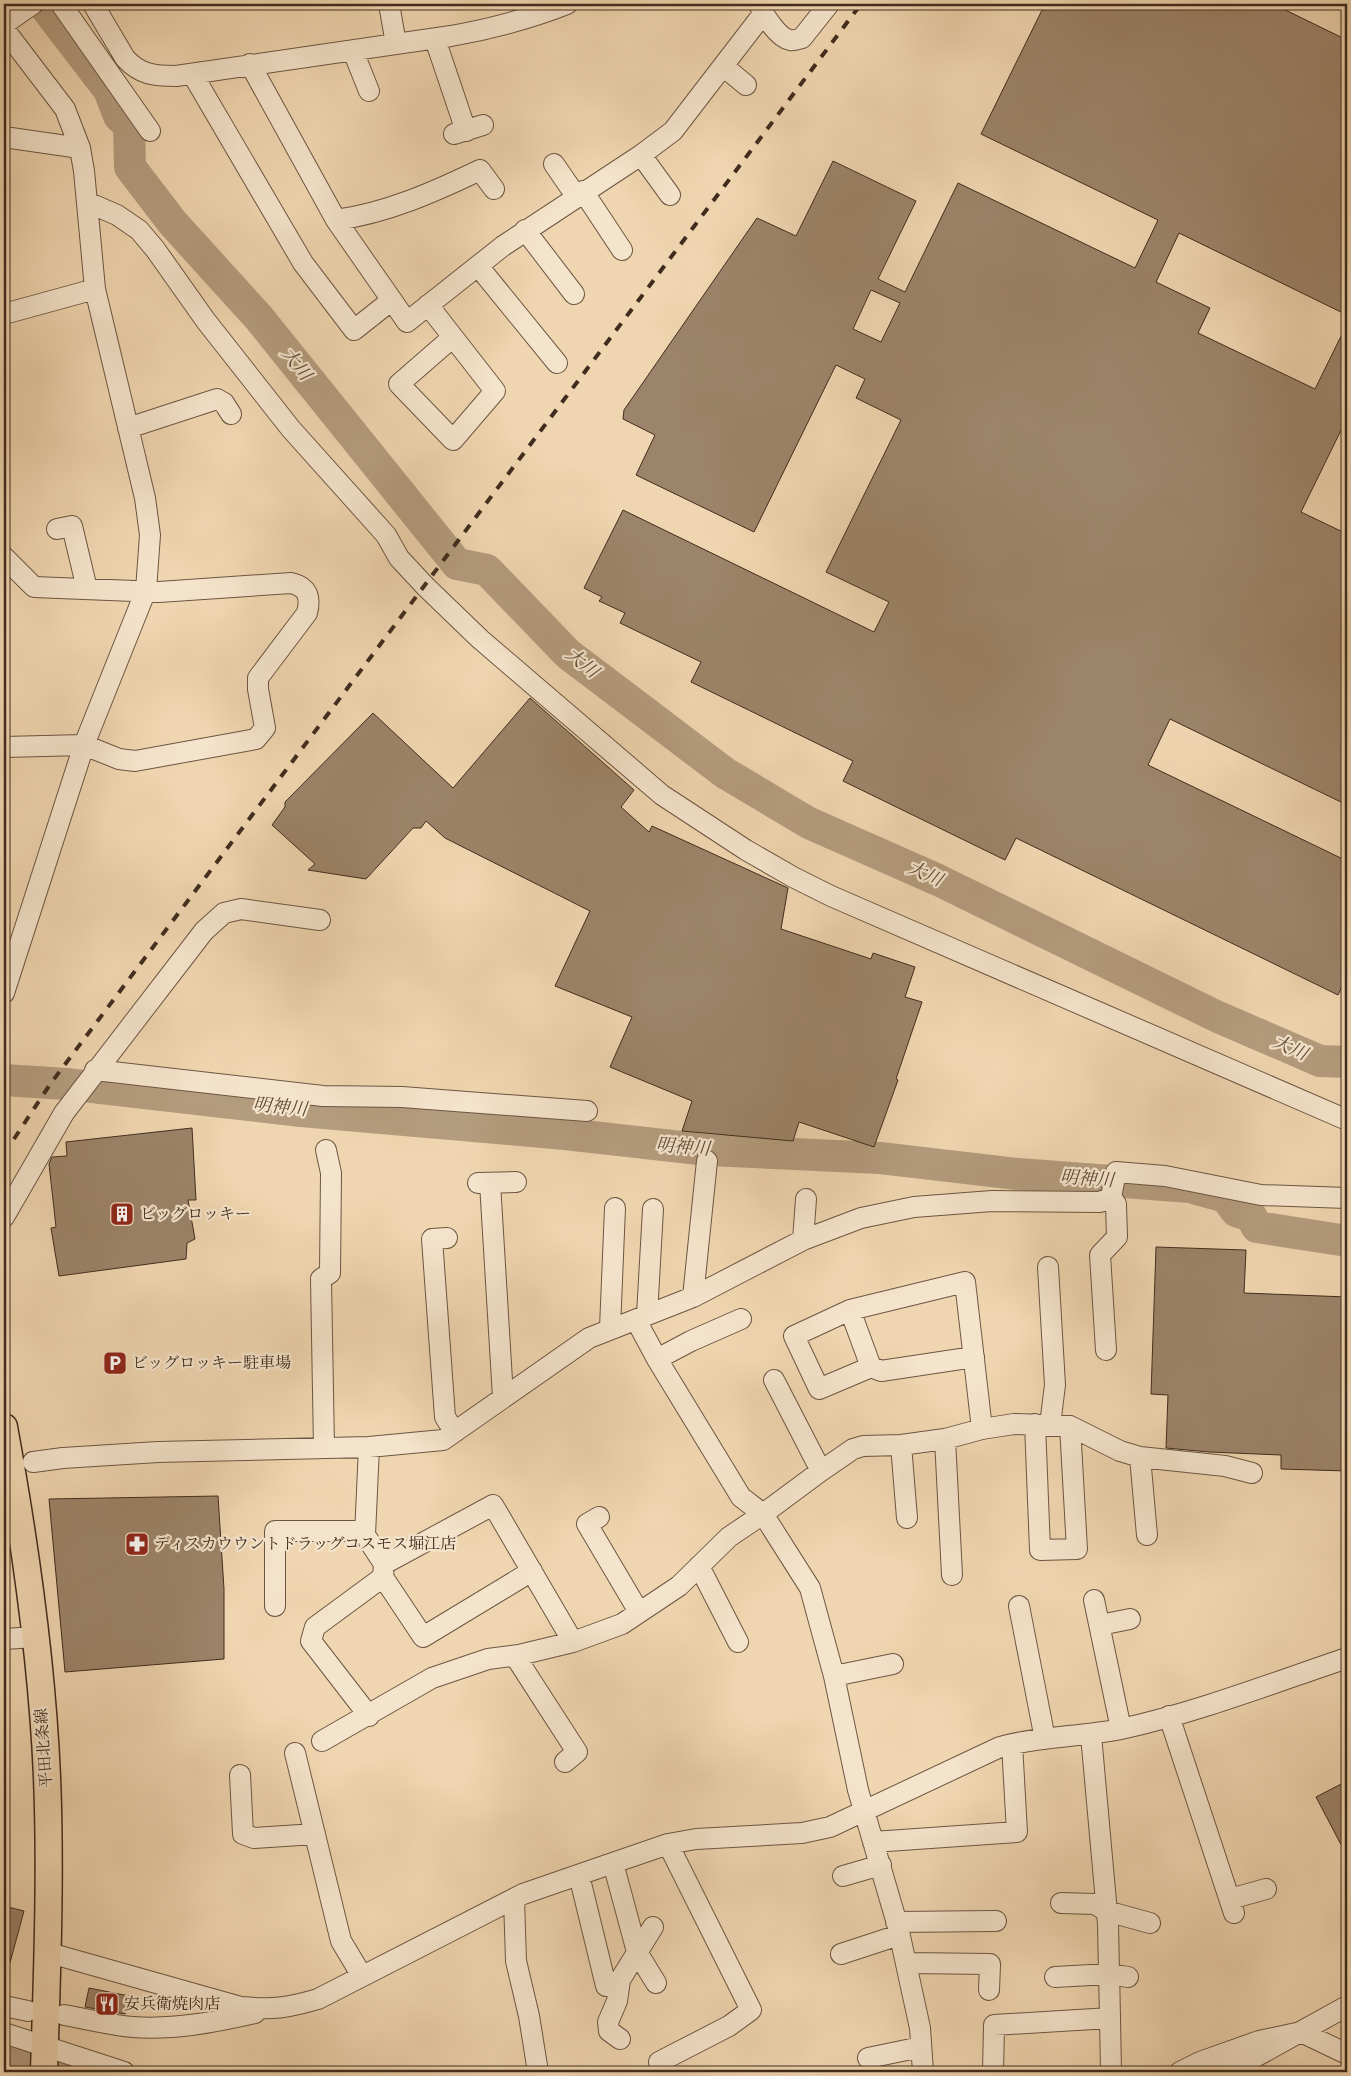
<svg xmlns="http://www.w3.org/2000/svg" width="1351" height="2076" font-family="'Libre Bodoni','Noto Serif JP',serif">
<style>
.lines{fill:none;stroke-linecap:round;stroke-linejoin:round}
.river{stroke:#b49c7e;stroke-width:32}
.building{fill:#9c846a;stroke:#402c1e;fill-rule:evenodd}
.minor-casing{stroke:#6c5642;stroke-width:22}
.major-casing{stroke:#402c1e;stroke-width:29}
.minor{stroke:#f5e4cc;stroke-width:20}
.major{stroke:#f0d6b0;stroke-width:26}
.rail{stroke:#402c1e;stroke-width:4;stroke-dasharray:9 9;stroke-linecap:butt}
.labels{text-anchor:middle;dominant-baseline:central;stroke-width:4.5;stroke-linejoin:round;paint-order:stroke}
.poi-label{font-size:16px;fill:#402c1e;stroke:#f5e4cc;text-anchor:start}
.street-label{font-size:16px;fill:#402c1e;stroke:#f5e4cc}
.water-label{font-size:18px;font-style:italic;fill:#5d4836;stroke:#f5e4cc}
</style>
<rect width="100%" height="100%" fill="#f0d6b0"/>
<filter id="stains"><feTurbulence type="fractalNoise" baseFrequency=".004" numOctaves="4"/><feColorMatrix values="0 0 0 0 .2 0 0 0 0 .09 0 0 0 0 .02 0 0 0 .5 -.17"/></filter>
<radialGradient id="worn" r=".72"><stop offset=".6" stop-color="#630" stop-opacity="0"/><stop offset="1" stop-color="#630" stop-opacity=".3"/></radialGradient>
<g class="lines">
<!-- river -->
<path class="river" d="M43 4 109 90 119 116 129 125 130 167 172 222 259 318 457 564 487 570 568 654 725 773 809 823 938 880 1218 1017 1320 1061 1347 1062
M4 1080 66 1084 301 1111 565 1134 708 1150 880 1158 1018 1174 1190 1187 1226 1197 1236 1211 1251 1216 1257 1227 1347 1241
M4 2054 64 2072"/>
</g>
<!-- building -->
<path class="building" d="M1045 4H1273L1347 40V315L1179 233 1156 282 1210 308 1198 333 1315 389 1347 324V418L1301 512 1347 534V805L1170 719 1148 765 1347 861V976L1338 995 1016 838 1005 860 843 781 853 761 691 682 701 662 620 623 625 613 599 601 602 597 584 588 623 510 874 632 889 602 826 572 901 420 856 398 865 379 836 365 754 532 636 475 655 435 623 419 624 410 757 218 796 236 833 161 916 201 878 279 905 292 958 183 1135 268 1158 220 981 134ZM871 290 900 303 881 342 853 329Z
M530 698 634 790 621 807 649 832 652 826 788 888 781 929 871 959 873 953 915 967 905 997 922 1002 896 1079 898 1080 874 1147 799 1122 793 1141 682 1131 692 1101 610 1067 632 1017 555 986 590 911 445 838 426 821 421 828H413L366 879 308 870 315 864 272 825 285 807V802L373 713 453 788Z
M192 1128 196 1200H188L195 1239 187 1243 186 1259 59 1276 51 1228 56 1227 49 1164 52 1157 67 1156 66 1142Z
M1156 1247 1246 1250 1244 1293 1347 1297V1471L1281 1469V1455L1209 1452 1166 1448 1168 1395 1151 1394Z
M218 1496 224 1589V1659L65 1672 49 1499Z
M1347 1781V1856L1316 1797Z
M4 1906 24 1911 8 1970H4Z
M89 1988 129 1996 125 2014 85 2007Z"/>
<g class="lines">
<!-- minor casing -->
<g class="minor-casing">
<path id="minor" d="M61 4 150 131
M93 4 125 58C140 75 155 76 176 76L451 36C490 29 529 19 567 4
M389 4 396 44
M759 4C763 14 778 38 790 40 794 41 799 39 802 38L829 4
M4 24 33 4
M4 29 65 109 80 148 84 171 95 289 145 498 150 535 146 590 84 745 4 747
M435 39 466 131
M353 51 369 91
M250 64 336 220 407 322 503 246 641 155 673 131 763 14
M723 66 746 85
M193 75 303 263 354 330 392 300
M454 134 483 125
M4 137 80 148
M641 155 670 195
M554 164 576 196
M583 191 622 250
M87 202 117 215 139 230 155 249 206 321 291 429 386 535 399 558 425 586 480 639 662 795 746 850 793 877 831 896 1347 1120
M336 220C387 213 434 192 480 170L494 189
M525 230 574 294
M478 266 557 363
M428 305 495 391 453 440 399 384 453 337
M4 314 95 289
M128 428 217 399 224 403 231 414
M57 529 72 526 87 589
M4 557 34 587 159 592 291 583C308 587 311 597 307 613L258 678V689L265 728 256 739 135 761 119 759 84 745 4 993
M95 1070 323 1096 402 1097 587 1111
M478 1183 516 1182
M490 1183 503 1397
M4 1217 64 1113 204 931 224 913 241 909 320 920
M447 1238 432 1239 445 1417 454 1431
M803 1240 806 1199
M1048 1267 1055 1385 1050 1425
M693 1297 707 1161
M850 1310 794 1336 819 1389 871 1367
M647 1315 653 1209
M636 1320 657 1359 741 1497 763 1514 810 1588 834 1676 858 1790 898 1927 920 2028 923 2072
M610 1328 615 1208
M1106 1350 1100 1255 1117 1237 1116 1204 1111 1197
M974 1357 881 1371 871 1367 850 1310 965 1282 982 1429
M657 1359 691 1341 741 1319
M774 1380 821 1471
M1035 1424 1040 1550 1077 1549 1070 1426
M945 1439 952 1575
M901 1445 907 1518
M369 1447 365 1535 384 1564 493 1505 573 1642
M324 1448 321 1279 330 1273 331 1173 326 1150
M1140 1457 1147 1535
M33 1462 63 1458 158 1452 369 1447 443 1440 589 1338 693 1297 803 1240 861 1218 914 1207 992 1201 1100 1202 1111 1197 1116 1172 1165 1176 1261 1195 1347 1198
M599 1517 587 1524 639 1612
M384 1564 383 1577 423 1637 532 1571
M699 1566 738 1642
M1094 1600 1121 1729
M275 1606V1531H354L365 1535
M1019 1606 1045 1739
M1100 1625 1130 1619
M4 1639 35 1637
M515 1656 577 1752 565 1762
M834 1676 893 1664
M369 1716 311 1641 315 1627 383 1577
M1169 1716 1234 1913
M322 1741 432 1678 488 1659 519 1655 573 1642 622 1624 679 1586 729 1537 763 1514 821 1471 853 1449 863 1446 901 1445 945 1439 982 1429 1014 1424 1070 1426 1120 1451 1140 1457 1225 1466 1252 1473
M295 1753 341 1941 362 1976
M240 1775 243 1834 254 1838 315 1834
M873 1842 1017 1832 1012 1744
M613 1863 637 1952 656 1983
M579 1875 606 1986
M843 1876 881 1865
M514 1899 516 1961 529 2016 538 2072
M1230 1899 1266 1889
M1061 1903 1095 1904 1106 1911 1150 1923
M896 1922 996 1921
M46 1952 241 2007C273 2010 287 2008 318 1999L523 1894 668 1844 696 1839 802 1833 830 1827 1000 1747C1039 1736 1081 1737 1121 1729 1198 1712 1273 1683 1347 1658
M841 1954 899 1935
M906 1963 990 1964 989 1990
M1055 1977 1109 1974 1128 1977
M4 2006 28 2011
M64 2015C87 2019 110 2025 133 2027 174 2030 216 2022 255 2013
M1110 2018 1111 2072
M4 2033 124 2072
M620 2039 609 2031 608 2022 617 2001 620 1980 653 1927
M868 2058 921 2047
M662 2072 659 2062 729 2026 751 2010 668 1844
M993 2072 994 2025 1110 2018 1108 1924 1091 1735
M1180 2072 1200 2062 1259 2041 1301 2032 1347 2054
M1228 2072 1347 2006"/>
</g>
<!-- major casing -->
<g class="major-casing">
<path id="major" d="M4 1427C25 1542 42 1660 47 1777 51 1875 47 1974 44 2072"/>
</g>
<!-- minor -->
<use href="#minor" class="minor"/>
<!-- major -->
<use href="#major" class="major"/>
<!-- rail -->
<path class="rail" d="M4 1154 51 1083 861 4"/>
</g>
<!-- icons -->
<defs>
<g id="building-square" transform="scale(1.25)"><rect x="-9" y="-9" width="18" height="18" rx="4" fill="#8f2418" stroke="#f5e4cc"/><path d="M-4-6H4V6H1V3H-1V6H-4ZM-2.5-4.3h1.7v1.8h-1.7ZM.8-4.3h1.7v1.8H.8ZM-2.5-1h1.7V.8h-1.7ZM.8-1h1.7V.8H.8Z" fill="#fff"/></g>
<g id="parking-square" transform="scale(1.25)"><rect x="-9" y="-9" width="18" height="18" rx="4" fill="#8f2418" stroke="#f5e4cc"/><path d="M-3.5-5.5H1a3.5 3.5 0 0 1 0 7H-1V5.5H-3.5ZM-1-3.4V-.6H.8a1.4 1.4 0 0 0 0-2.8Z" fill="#fff"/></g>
<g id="pharmacy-square" transform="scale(1.25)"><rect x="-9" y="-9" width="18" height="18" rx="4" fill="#8f2418" stroke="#f5e4cc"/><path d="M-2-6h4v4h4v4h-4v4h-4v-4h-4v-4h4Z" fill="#fff"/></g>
<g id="restaurant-square" transform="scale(1.25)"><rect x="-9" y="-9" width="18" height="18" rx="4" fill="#8f2418" stroke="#f5e4cc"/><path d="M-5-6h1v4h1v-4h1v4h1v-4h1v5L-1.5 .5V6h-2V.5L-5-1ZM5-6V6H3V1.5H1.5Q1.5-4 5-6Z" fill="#fff"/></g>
</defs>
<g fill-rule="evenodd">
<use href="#building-square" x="122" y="1214"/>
<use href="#parking-square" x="115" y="1363"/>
<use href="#pharmacy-square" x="137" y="1544"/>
<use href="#restaurant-square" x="107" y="2004"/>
</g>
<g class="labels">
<!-- poi labels -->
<g class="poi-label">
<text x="140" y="1214">ビッグロッキー</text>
<text x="132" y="1363">ビッグロッキー駐車場</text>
<text x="154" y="1544">ディスカウウントドラッグコスモス堀江店</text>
<text x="124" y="2004">安兵衛焼肉店</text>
</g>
<!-- street labels -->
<g class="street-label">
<text transform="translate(44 1748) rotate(-94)">平田北条線</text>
</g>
<!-- water labels -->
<g class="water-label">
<text transform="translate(296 364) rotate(51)">大川</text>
<text transform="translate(582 663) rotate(39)">大川</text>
<text transform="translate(925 874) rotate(24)">大川</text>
<text transform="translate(1290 1048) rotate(24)">大川</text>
<text transform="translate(280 1107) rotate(6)">明神川</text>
<text transform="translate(683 1147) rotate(5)">明神川</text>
<text transform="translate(1087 1179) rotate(4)">明神川</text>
</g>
</g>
<!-- margin -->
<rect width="1351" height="2076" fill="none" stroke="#f0d6b0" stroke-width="20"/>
<rect x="5" y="5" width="1341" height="2066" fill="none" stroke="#402c1e" stroke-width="2.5"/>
<rect x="10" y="10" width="1331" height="2056" fill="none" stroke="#402c1e"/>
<rect width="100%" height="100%" filter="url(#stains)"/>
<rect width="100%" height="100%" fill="url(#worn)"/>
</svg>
